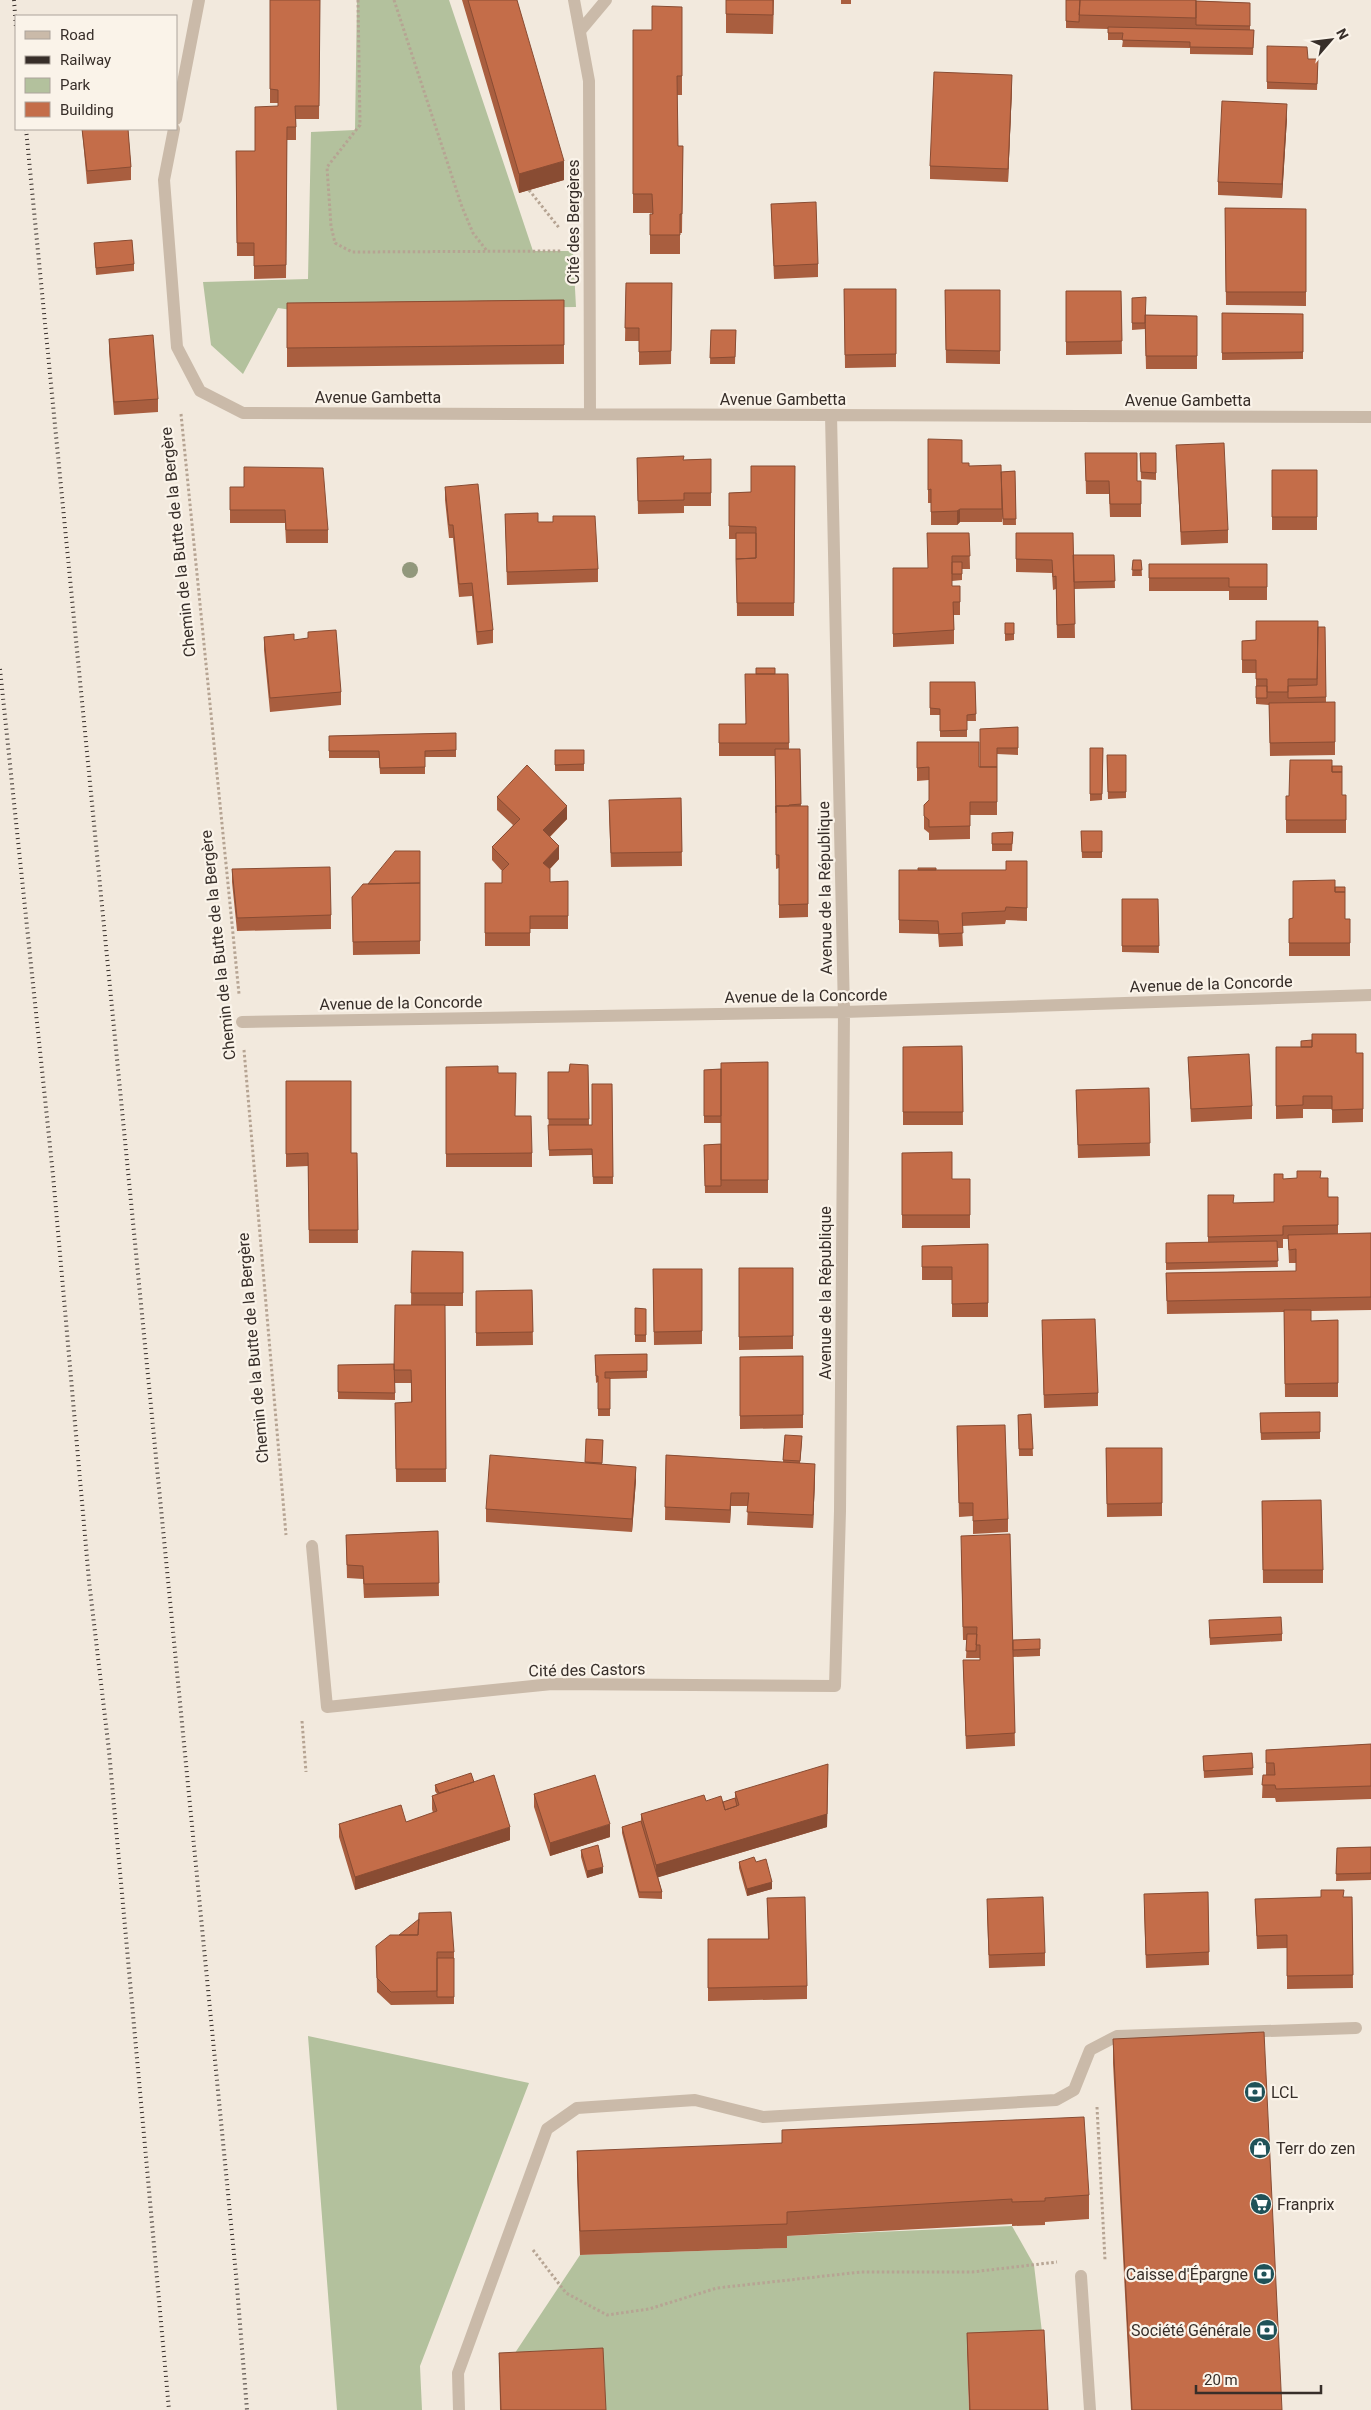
<svg xmlns="http://www.w3.org/2000/svg" width="1371" height="2410" font-family="Roboto,sans-serif">
<style>
.green{fill:#b3c19d}
.lines{fill:none;stroke-linecap:round;stroke-linejoin:round}
.path{stroke:#b6a493;stroke-width:3;stroke-dasharray:2.5 2.5;stroke-linecap:butt}
.lane{stroke:#cabaa9;stroke-width:12}
.street{stroke:#cabaa9;stroke-width:12}
.rail{stroke:#372e29;stroke-width:4;stroke-dasharray:1 4;stroke-linecap:butt}
.tree{fill:#92987c}
.wall{fill:#a95e3f}
.shaded-wall{fill:#894c33}
.building{fill:#c46d49;stroke:#894c33}
.labels{text-anchor:middle;dominant-baseline:central;stroke-width:4.5;stroke-linejoin:round;paint-order:stroke}
.street-label{font-size:16px;fill:#372e29;stroke:#faf3e9}
.poi-label{font-size:16px;fill:#372e29;stroke:#faf3e9;text-anchor:start}
</style>
<rect width="100%" height="100%" fill="#f2e9dd"/>
<!-- green -->
<path class="green" d="M357 0H449L533 251H573L576 307 292 310 278 308 243 374 211 345 203 282 308 279 311 132 355 130Z
M308 2036 529 2083 420 2366 422 2410H337Z
M1012 2226 1034 2265 1044 2349 967 2352 969 2410H605L499 2377 580 2255 786 2248 787 2236Z"/>
<g class="lines">
<!-- path -->
<path class="path" d="M358 0 360 125 327 167 331 226 335 243 352 252 562 251
M394 0 462 207 473 233 487 251
M529 190 560 229
M181 414 239 994
M244 1050 286 1535
M302 1721 306 1772
M1097 2107 1105 2260
M533 2250 566 2293 607 2315 649 2309 717 2288 861 2272H972L1057 2262"/>
<!-- lane -->
<path class="lane" d="M1081 2276 1090 2410
M459 2410 458 2373 547 2129 577 2108 695 2100 763 2117 1056 2100 1074 2090 1090 2050 1117 2036 1356 2028"/>
<!-- street -->
<path class="street" d="M574 0 589 81 590 414
M580 31 606 0
M176 119 199 0
M174 129 164 180 177 347 200 391 243 413 1371 417
M242 1022 844 1012 1371 995
M312 1546 327 1707 552 1684 835 1686 840 1511 844 1012 831 415"/>
<!-- rail -->
<path class="rail" d="M14 0 16 28
M26 129 236 2275 247 2410
M0 669 53 1175 89 1581 109 1751 169 2410"/>
</g>
<!-- trees -->
<circle class="tree" cx="410" cy="570" r="8"/>
<!-- wall -->
<path class="wall" d="M270 0H320L319 119H296V140H287L286 278 254 279V256H237L236 151H255L278 106V103H270Z
M462 0H517L564 180 519 193Z
M726 0H774L773 34 726 33Z
M841 0H851V4H841Z
M1066 0 1196 1 1250 3V30H1254L1253 55 1190 54V48L1122 47 1123 40H1108V29L1066 28Z
M682 7V95H677L678 146H683L682 233H680V254H650V235L652 213H633V30H652Z
M1267 46 1308 59 1318 66 1317 90 1267 89Z
M1012 88 1008 182 930 179V166Z
M1287 118 1282 198 1218 195V182Z
M82 129H128L131 167V180L87 184Z
M771 204 818 264V277L774 279Z
M1225 208 1306 209V306L1226 305Z
M94 243 134 264V271L96 275Z
M626 283H672L671 364 639 365V341H625Z
M844 289H896V367L845 368Z
M945 290H1000V364L946 363Z
M1066 291H1121L1122 354 1066 355Z
M1132 298 1146 315 1197 316V369H1146L1145 329 1132 330Z
M564 300V364L287 367V303Z
M1222 313 1303 314V359L1222 360Z
M711 330H736L735 364H710Z
M109 339 158 399V412L114 415 109 352Z
M928 439 962 463 969 466 1001 472 1015 471 1016 525H1003L1002 516V522H960L957 525H931V503H928Z
M1176 445 1228 530V543L1181 545Z
M1085 453 1137 481H1141V517H1110L1109 494H1086Z
M1140 453 1156 473V480L1141 479Z
M637 458 684 460 711 459V506H684V513L638 514Z
M795 466 794 616H737L736 539H729V493L751 492Z
M1272 470H1317V530H1272Z
M230 487H244L328 530V543H286L285 523H230Z
M445 487 493 630V643L477 645 472 596 459 597 453 538H449L445 500Z
M505 514 538 522 598 569V582L507 585Z
M969 533 970 569H962V580L952 581V586L960 602V615H954V644L893 647V568H928Z
M1016 533 1073 555H1114L1115 588 1074 589V585L1075 638H1057L1056 589 1053 590 1052 573 1016 572Z
M1133 560H1141L1142 576H1132Z
M1149 564H1267V600H1229V591H1149Z
M1005 623H1014V640L1005 641Z
M1318 627H1325L1326 702H1335V755L1270 756 1269 705 1256 704V673H1242V641L1256 640Z
M264 637 294 640 341 692V705L270 712 264 650Z
M775 674H788L789 749H800L801 806H808V917L779 918V868L776 869 775 756H719V724H745Z
M930 682H975L976 721H967V737H940V715H930Z
M1018 727V755L997 754V815H970V839L929 840V833L924 829V805L929 800V780L917 781V742L980 767V729Z
M456 733V757H425V774H380L379 758H329V736Z
M1090 748H1103L1102 800 1090 801Z
M555 750H584V771H555Z
M1107 755H1126V798L1108 799Z
M1332 766 1342 795H1346V833H1286V796H1289Z
M497 797 567 819 550 837 559 859 550 869V882L568 881V929H530V946H485V883H502V871L492 860V847L513 825 497 810Z
M681 798 682 866 611 867 609 813Z
M1081 831H1102V858H1082Z
M1013 832 1012 851H992V833Z
M1027 861V921L1006 920 1005 924 962 926 963 946 939 947 938 934 899 933V870H1006Z
M232 869 331 915V929L237 931 232 882Z
M420 883V954L353 955 352 897Z
M1335 887 1345 919H1350V956H1289V919L1293 918Z
M1122 899H1158L1159 953 1122 952Z
M962 1046 963 1125H903V1047Z
M1276 1047 1356 1053H1363V1122L1332 1123V1109H1303V1118L1276 1119Z
M1188 1057 1252 1106V1119L1191 1122Z
M768 1062V1193H705L704 1145 721 1144V1123H704V1070L721 1069Z
M588 1065 589 1125H592L612 1084 613 1184H593L592 1155 549 1156 548 1072H569Z
M446 1067 498 1073 515 1116 532 1153V1167H446Z
M286 1081 351 1153H357L358 1243H309L308 1166 286 1167Z
M1149 1088 1150 1156 1078 1158 1076 1090Z
M902 1153 952 1179H970V1228H902Z
M1321 1178 1328 1197H1338V1234L1371 1233V1310L1311 1311V1321L1338 1320V1397H1285L1284 1312 1167 1314 1166 1273 1296 1271V1263H1289L1288 1239H1283V1248H1277L1278 1267 1166 1270V1243H1208V1195L1234 1203 1274 1202 1283 1179Z
M988 1244V1317H952V1280H922V1246Z
M412 1251 463 1252V1306H445L446 1482H396L395 1403 411 1402V1383H395V1400L338 1399V1365L394 1364 411 1305Z
M739 1268H793V1349L739 1350Z
M653 1269H702V1344L654 1345Z
M532 1290 533 1345 476 1346V1291Z
M635 1308 646 1309V1342H635Z
M1042 1333 1098 1393V1406L1044 1408Z
M647 1354V1378L610 1379V1416H598V1382L596 1383 595 1355Z
M803 1356V1428L740 1429V1357Z
M1320 1412V1439L1261 1440 1260 1420Z
M1031 1414 1033 1456H1019L1018 1415Z
M957 1426 1008 1519V1532L973 1534V1516L959 1517Z
M785 1435 802 1442 800 1463 815 1477 813 1528 747 1525 748 1506H731L730 1523 665 1520 666 1455 783 1462Z
M603 1440 602 1464 636 1480 632 1532 486 1522V1509L585 1463Z
M1106 1448H1162V1516L1107 1517Z
M1262 1501 1323 1570V1583H1263Z
M438 1531 439 1596 364 1598 363 1579 347 1578 346 1535Z
M961 1549 1013 1643 1040 1649V1656L1013 1657 1015 1746 966 1749 963 1660H980V1658H966L967 1640H963Z
M1209 1627 1282 1634V1641L1210 1645Z
M1371 1744V1799L1276 1802 1275 1798H1262L1263 1775H1266V1750Z
M1252 1753 1253 1775 1204 1778 1203 1756Z
M828 1778 827 1827 658 1877 662 1892V1899L639 1898 622 1833V1827L641 1821V1814L706 1801 723 1802 735 1798V1792Z
M474 1782 510 1840 355 1890 339 1837V1824L406 1822 433 1813 432 1809V1796L437 1794 435 1791V1785Z
M534 1794 610 1837 550 1856 534 1807Z
M1371 1847V1880L1336 1881 1337 1848Z
M581 1850 603 1873 587 1878 581 1857Z
M739 1862H756L772 1889 747 1896 739 1868Z
M1208 1892 1209 1965 1146 1968 1144 1907Z
M1352 1897 1353 1988 1287 1989V1948L1257 1949 1255 1899Z
M767 1898 807 1986V1999L708 2001V1939H768Z
M987 1912 1045 1953V1966L989 1968Z
M376 1946 454 1952V2004L391 2005 377 1992Z
M1113 2039 1282 2410H1131L1113 2063Z
M577 2151 1089 2195V2219L1045 2222V2225L1012 2226V2224L787 2236V2248L580 2255 577 2175Z
M967 2333 1048 2410H969L967 2352Z
M499 2353 606 2410H500Z"/>
<!-- shaded-wall -->
<path class="shaded-wall" d="M1012 75V88L1008 182V169Z
M1287 104V118L1282 198V184Z
M564 161V180L519 193V174Z
M960 509V522L957 525V511Z
M567 806V819L543 843V830Z
M559 846V859L543 876V863Z
M815 1464V1477L813 1528V1515Z
M636 1467V1480L632 1532V1519Z
M731 1493V1506L730 1523V1510Z
M828 1764 827 1827 656 1878V1865Z
M610 1824V1837L550 1856V1843Z
M510 1827V1840L355 1890V1877Z
M603 1867V1873L587 1878V1871Z
M772 1882V1889L747 1896V1889Z"/>
<!-- building -->
<path class="building" d="M270 0H320L319 106H295L296 127H287L286 265 254 266V243H237L236 151H255V107L278 106V90L270 89Z
M468 0H517L564 161 519 174Z
M726 0H773V15L726 14Z
M1066 0H1080L1079 22 1066 21Z
M1080 0H1196V18L1079 15Z
M1196 1 1250 3V26L1196 25Z
M652 6 682 7V76H677L678 146H683L682 214H680V235H650V214H653L652 194H633V30H652Z
M1108 27 1254 30 1253 48 1190 47V42L1122 40 1123 33H1108Z
M1267 46 1307 47 1308 59H1318L1317 84 1267 82Z
M934 72 1012 75 1008 169 930 166Z
M1222 101 1287 104 1282 184 1218 182Z
M82 129H128L131 167 87 171Z
M816 202 818 264 774 266 771 204Z
M1225 208 1306 209V292H1226Z
M132 240 134 264 96 268 94 243Z
M626 283H672L671 351 639 352V328H625Z
M844 289H896V354L845 355Z
M945 290H1000V351L946 350Z
M1066 291H1121L1122 341 1066 342Z
M1146 297 1145 323H1132V298Z
M564 300V345L287 348V303Z
M1222 313 1303 314V352L1222 353Z
M1145 315 1197 316V356H1146Z
M711 330H736L735 357 710 358Z
M153 335 158 399 114 402 109 339Z
M928 439 962 440V463H969V466L1001 465 1002 509H960L957 511 931 512V489L928 490Z
M1224 443 1228 530 1181 532 1176 445Z
M1085 453H1137V481H1141V504H1110L1109 481H1086Z
M1140 453H1156V473L1141 472Z
M684 456 683 460 711 459V493H684V500L638 501 637 458Z
M751 466H795L794 603H737L736 559 756 558V527L729 526V493L751 492Z
M244 467 323 468 328 530H286L285 510H230V487H244Z
M1272 470H1317V517H1272Z
M1015 471 1016 519H1003L1001 472Z
M478 484 493 630 477 632 472 583 459 584 453 525H449L445 487Z
M538 513V522H553V516H595L598 569 507 572 505 514Z
M736 533H756V558L736 559Z
M927 533H969L970 556H952V586H960V602H953L954 630 893 634V568H928Z
M1016 533H1073L1075 624 1057 625 1056 576 1053 577 1052 560 1016 559Z
M1073 555H1114L1115 581 1074 582Z
M1133 560H1141L1142 570H1132Z
M952 562H962V574H952Z
M1149 564H1267V587H1229V578H1149Z
M1256 621H1318L1317 679H1288V692H1267V679H1256V660H1242V641L1256 640Z
M1005 623H1014V634H1005Z
M1318 627H1325L1326 697 1288 698V686L1317 685Z
M336 630 341 692 270 698 264 637 294 634V640L308 638V632Z
M756 668H775V674H756Z
M745 674H788L789 743H719V724H746Z
M930 682H975L976 714 967 715V730L940 731V709L930 708Z
M1256 686H1267V698H1256Z
M1335 702V742L1270 743 1269 703Z
M1018 727V748H997V767H980V729Z
M456 733V750L425 751V767L380 768 379 751H329V736Z
M917 742H979V767H997V802H970V826L929 827V820L924 816V805L929 800V767L917 768Z
M1090 748H1103L1102 794H1090Z
M775 749H800L801 804 789 805V806H776V813Z
M555 750H584V764L555 765Z
M1107 755H1126V792H1108Z
M1290 760H1332V772H1342V795H1346V820H1286V796H1289Z
M527 765 567 806 543 830 559 846 543 863 550 869V882L568 881V916H530V933H485V883H502V871L509 864 492 847 520 819 497 797Z
M1332 766H1342V772H1332Z
M681 798 682 852 611 853 609 800Z
M776 806H808V904L779 905V855H776Z
M1081 831H1102V852H1082Z
M1013 832 1012 844H992V833Z
M395 851H420V883L368 884Z
M1006 861H1027V908L1006 907 1005 911 962 913 963 933 939 934 938 921 899 920V870H1006Z
M330 867 331 915 237 918 232 869Z
M918 868H936V870H918Z
M1335 880V892H1345V919H1350V943H1289V919L1293 918V881Z
M420 883V941L353 942 352 897 363 884Z
M1335 887H1345V892H1335Z
M1122 899H1158L1159 946H1122Z
M1312 1034H1356V1053H1363V1109L1332 1110V1096H1303V1105L1276 1106V1047H1312Z
M1312 1040V1047H1301V1041Z
M962 1046 963 1112H903V1047Z
M1249 1054 1252 1106 1191 1109 1188 1057Z
M768 1062V1180H721V1063Z
M570 1064 588 1065 589 1119H548V1072H569Z
M498 1066V1073H516L515 1116H531L532 1153 446 1154V1067Z
M721 1069V1116H704V1070Z
M286 1081H351V1153H357L358 1230H309L308 1153 286 1154Z
M592 1084H612L613 1177H593L592 1149 549 1150 548 1125H592Z
M1149 1088 1150 1143 1078 1145 1076 1090Z
M721 1144V1186H705L704 1145Z
M952 1152V1179H970V1215H902V1153Z
M1297 1171H1321L1320 1178H1328V1197H1338V1225L1283 1226V1235L1208 1237V1195H1234L1233 1203 1274 1202V1174H1283V1179L1297 1178Z
M1371 1233V1297L1167 1301 1166 1273 1296 1271V1249L1289 1250 1288 1235Z
M1277 1241 1278 1261 1166 1263V1243Z
M988 1244V1303L952 1304V1267H922V1246Z
M412 1251 463 1252V1293H411Z
M739 1268H793V1336L739 1337Z
M653 1269H702V1331L654 1332Z
M532 1290 533 1332 476 1333V1291Z
M395 1305H445L446 1469H396L395 1403 412 1402 411 1370H394Z
M635 1308 646 1309V1335H635Z
M1284 1310H1311V1321L1338 1320V1383L1285 1384Z
M1095 1319 1098 1393 1044 1395 1042 1320Z
M647 1354V1371L605 1372V1378H610V1409H598V1376H596L595 1355Z
M803 1356V1415L740 1416V1357Z
M394 1364 395 1393 338 1392V1365Z
M1320 1412V1432L1261 1433 1260 1413Z
M1031 1414 1033 1449H1019L1018 1415Z
M1005 1425 1008 1519 973 1521V1503H959L957 1426Z
M785 1435 802 1436 800 1461 783 1460Z
M586 1439 603 1440 602 1463 585 1462Z
M1106 1448H1162V1503L1107 1504Z
M490 1455 636 1467 632 1519 486 1509Z
M666 1455 815 1464 813 1515 747 1512 749 1493H731L730 1510 665 1507Z
M1321 1500 1323 1570H1263L1262 1501Z
M438 1531 439 1583 364 1584 363 1566 347 1565 346 1535Z
M1010 1534 1015 1733 966 1736 963 1660H980V1645H976L977 1627H963L961 1536Z
M1281 1617 1282 1634 1210 1638 1209 1620Z
M967 1634H977L976 1651H966Z
M1040 1639V1649L1013 1650V1640Z
M1371 1744V1786L1276 1789 1275 1785H1262L1263 1775H1275L1274 1763H1266V1750Z
M1252 1753 1253 1768 1204 1771 1203 1756Z
M828 1764 827 1814 656 1865 641 1814 704 1795 706 1801 721 1796 725 1810 739 1805 735 1792Z
M471 1773 474 1782 439 1793 435 1785Z
M494 1775 510 1827 355 1877 339 1824 401 1805 406 1822 437 1811 432 1796Z
M595 1775 610 1824 550 1843 534 1794Z
M735 1798 737 1806 725 1810 723 1802Z
M641 1821 662 1892H639L622 1827Z
M598 1845 603 1867 587 1871 581 1850Z
M1371 1847V1873L1336 1874 1337 1848Z
M754 1857 756 1862 766 1859 772 1882 747 1889 739 1862Z
M1321 1890H1344L1343 1897H1352L1353 1975 1287 1976V1935L1257 1936 1255 1899 1321 1897Z
M1208 1892 1209 1952 1146 1955 1144 1894Z
M805 1897 807 1986 708 1988V1939H769L767 1898Z
M1043 1897 1045 1953 989 1955 987 1899Z
M451 1912 454 1952H437V1991L391 1992 377 1978 376 1946 390 1935H418L419 1913Z
M419 1919 418 1935H399Z
M437 1958H454V1997H437Z
M1264 2032 1282 2410H1132L1113 2039Z
M1084 2117 1089 2195 1045 2198V2201L1012 2202V2199L787 2212V2224L580 2231 577 2151 782 2143V2130Z
M1044 2330 1048 2410H970L967 2333Z
M603 2348 606 2410H501L499 2353Z"/>
<!-- icons -->
<defs>
<g id="bank-disc" transform="scale(1.125)"><circle r="9.5" fill="#1f5258" stroke="#faf3e9"/><path d="M-6-4H6V4H-6ZM0-2.3a2.3 2.3 0 1 0 0 4.6a2.3 2.3 0 1 0 0-4.6Z" fill="#fff"/></g>
<g id="shop-disc" transform="scale(1.125)"><circle r="9.5" fill="#1f5258" stroke="#faf3e9"/><path d="M-5-2.5h2.3a2.7 3.5 0 0 1 5.4 0H5L5.5 6h-11ZM-1.5-2.5h3a1.5 2.3 0 0 0-3 0Z" fill="#fff"/></g>
<g id="supermarket-disc" transform="scale(1.125)"><circle r="9.5" fill="#1f5258" stroke="#faf3e9"/><path d="M-6-5.5h2.5l.6 2H6L4.5 2H-2.5L-4.4-4H-6ZM-1.5 3.2a1.3 1.3 0 1 0 .1 0ZM3 3.2a1.3 1.3 0 1 0 .1 0Z" fill="#fff"/></g>
</defs>
<g fill-rule="evenodd">
<use href="#bank-disc" x="1255" y="2092"/>
<use href="#shop-disc" x="1260" y="2148"/>
<use href="#supermarket-disc" x="1261" y="2204"/>
<use href="#bank-disc" x="1264" y="2274"/>
<use href="#bank-disc" x="1267" y="2330"/>
</g>
<g class="labels">
<!-- street labels -->
<g class="street-label">
<text transform="translate(573 222) rotate(-90)">Cité des Bergères</text>
<text x="378" y="397">Avenue Gambetta</text>
<text x="783" y="399">Avenue Gambetta</text>
<text x="1188" y="400">Avenue Gambetta</text>
<text transform="translate(178 542) rotate(-96)">Chemin de la Butte de la Bergère</text>
<text transform="translate(825 888) rotate(-91)">Avenue de la République</text>
<text transform="translate(218 945) rotate(-96)">Chemin de la Butte de la Bergère</text>
<text transform="translate(1211 984) rotate(-2)">Avenue de la Concorde</text>
<text transform="translate(806 996) rotate(-1)">Avenue de la Concorde</text>
<text transform="translate(401 1003) rotate(-1)">Avenue de la Concorde</text>
<text transform="translate(825 1293) rotate(-90)">Avenue de la République</text>
<text transform="translate(253 1348) rotate(-95)">Chemin de la Butte de la Bergère</text>
<text transform="translate(587 1670) rotate(-1)">Cité des Castors</text>
</g>
<!-- poi labels -->
<g class="poi-label">
<text x="1271" y="2092">LCL</text>
<text x="1276" y="2148">Terr do zen</text>
<text x="1277" y="2204">Franprix</text>
<text x="1248" y="2274" text-anchor="end">Caisse d'Épargne</text>
<text x="1251" y="2330" text-anchor="end">Société Générale</text>
</g>
</g>
<!-- legend -->
<rect x="15" y="15" width="162" height="115" fill="#faf3e9" stroke="#aca49c"/>
<rect x="25" y="31" width="25" height="8" fill="#cabaa9" stroke="#aca49c"/>
<text x="60" y="40" font-size="15" fill="#372e29">Road</text>
<rect x="25" y="56" width="25" height="8" fill="#372e29" stroke="#aca49c"/>
<text x="60" y="65" font-size="15" fill="#372e29">Railway</text>
<rect x="25" y="78" width="25" height="15" fill="#b3c19d" stroke="#aca49c"/>
<text x="60" y="90" font-size="15" fill="#372e29">Park</text>
<rect x="25" y="102" width="25" height="15" fill="#c46d49" stroke="#aca49c"/>
<text x="60" y="115" font-size="15" fill="#372e29">Building</text>
<!-- north arrow -->
<g transform="translate(1331 40) rotate(62)" stroke="#faf3e9" stroke-width="4" paint-order="stroke">
<path d="M0-4L9 19L0 12L-9 19Z" fill="#372e29"/>
<text y="-8" font-size="14" font-weight="bold" text-anchor="middle" fill="#372e29">N</text>
</g>
<!-- scale -->
<path d="M1196 2385v8h125v-8" fill="none" stroke="#372e29" stroke-width="2.5"/>
<text x="1204" y="2385" font-size="15" fill="#372e29" stroke="#faf3e9" stroke-width="4" paint-order="stroke">20 m</text>
</svg>
